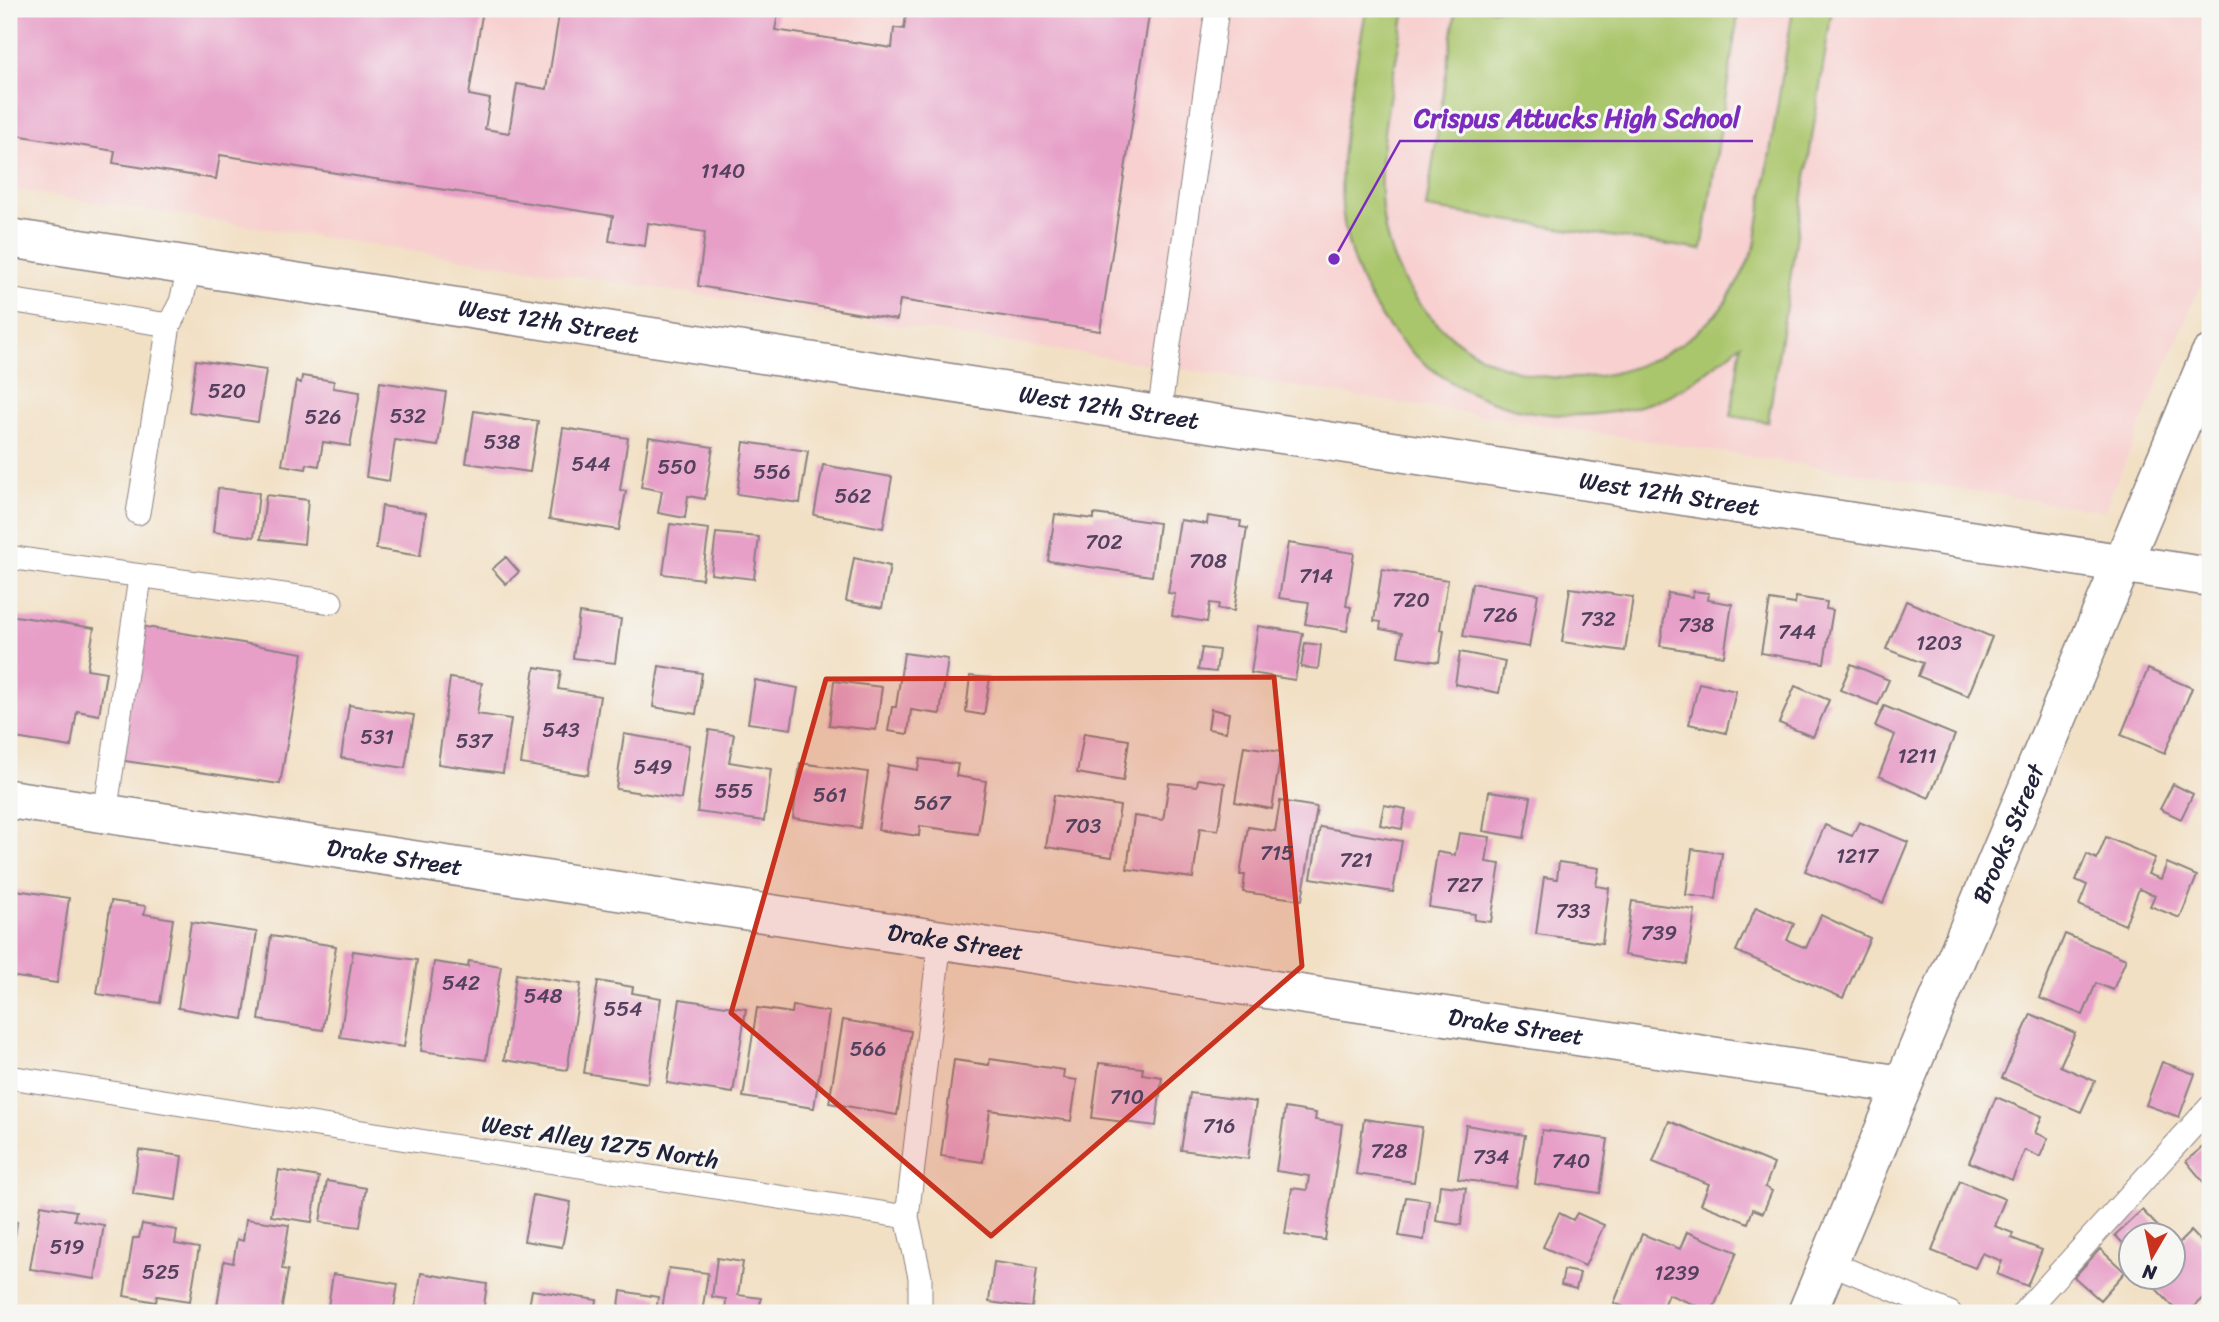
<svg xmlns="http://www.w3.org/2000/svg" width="2219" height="1322" font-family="Sriracha,sans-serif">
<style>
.built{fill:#f7d0cf}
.green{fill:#aac66c;stroke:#667454;stroke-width:2}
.building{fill:#e79fc8}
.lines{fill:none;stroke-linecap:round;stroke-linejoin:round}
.service-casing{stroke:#8a8180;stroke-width:25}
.minor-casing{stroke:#8a8180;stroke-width:41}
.service{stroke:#fff;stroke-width:23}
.minor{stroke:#fff;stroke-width:38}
.marked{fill:#c8321e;fill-opacity:0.2;stroke:#c8321e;stroke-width:5;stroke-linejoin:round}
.labels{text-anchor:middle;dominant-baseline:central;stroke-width:6;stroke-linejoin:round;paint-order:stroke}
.number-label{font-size:21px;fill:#53415e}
.street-label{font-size:24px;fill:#22223b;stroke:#f6f6f2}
.leader{fill:none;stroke:#7b2cbf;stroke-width:2.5}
.callout-dot{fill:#7b2cbf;stroke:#f6f6f2;stroke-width:2.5}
.callout-label{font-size:26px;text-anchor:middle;font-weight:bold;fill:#7b2cbf;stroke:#f6f6f2;stroke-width:6;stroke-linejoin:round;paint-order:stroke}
</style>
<rect width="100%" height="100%" fill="#f6f6f2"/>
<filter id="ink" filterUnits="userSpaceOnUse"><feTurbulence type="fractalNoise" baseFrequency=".0143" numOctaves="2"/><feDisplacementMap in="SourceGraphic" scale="14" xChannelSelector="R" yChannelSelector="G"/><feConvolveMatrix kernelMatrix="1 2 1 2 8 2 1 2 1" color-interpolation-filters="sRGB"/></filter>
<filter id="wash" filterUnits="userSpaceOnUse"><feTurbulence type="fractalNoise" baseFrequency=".00686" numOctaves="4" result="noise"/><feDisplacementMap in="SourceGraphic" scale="28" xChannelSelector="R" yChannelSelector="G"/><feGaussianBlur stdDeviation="1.57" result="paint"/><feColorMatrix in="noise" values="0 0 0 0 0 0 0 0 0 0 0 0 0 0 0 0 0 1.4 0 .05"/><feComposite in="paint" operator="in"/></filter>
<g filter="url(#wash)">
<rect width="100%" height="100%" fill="#f2e0c5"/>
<!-- built -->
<path class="built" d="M9 9H2210V263L2104 511 9 189Z"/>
<!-- green -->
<path class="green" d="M1366 9H1405C1394 82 1367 173 1389 245 1399 281 1423 312 1451 336 1527 399 1638 389 1708 322 1730 301 1744 273 1755 246L1793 9H1832L1768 422 1731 416 1741 344C1714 366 1687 390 1653 402 1520 447 1377 375 1346 234 1331 165 1355 78 1366 9Z
M1456 9H1739L1702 250 1426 208Z"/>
<g id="blocks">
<!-- building -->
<path class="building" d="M18 9H483L469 95 490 99 485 129 509 133 517 84 547 89 560 9H779L775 30 892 48 894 28 904 29 907 9H1150L1100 331 900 300 897 320 698 286 705 232 648 223 645 246 609 241 613 216 220 155 216 179 113 163 115 151 9 134V70Z
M196 360 266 370 258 422 189 412Z
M302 376 334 381 333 388 360 392 350 446 323 442 319 466 307 464 306 469 282 465 296 381 301 383Z
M380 382 446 392 438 446 395 440 389 481 366 477Z
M474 411 538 421 530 472 466 463Z
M563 428 628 438 620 490 626 491 619 530 549 519Z
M649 437 713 447 705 499 688 496 685 518 658 513 662 491 641 487Z
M744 442 808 451 800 503 737 494Z
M823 465 892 477 883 528 814 515Z
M218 488 259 493 254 537 213 532Z
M266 495 308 500 304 544 261 539Z
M382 506 426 513 420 556 376 549Z
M1055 514 1094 519V514L1159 523 1152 576 1048 561Z
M1208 516 1241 521 1240 527 1247 528 1234 611 1218 609 1219 604 1210 603 1207 622 1172 616 1175 594 1168 593 1180 520 1207 524Z
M670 524 709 529 702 579 663 574Z
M716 533 759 537 754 579 711 574Z
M1288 543 1354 553 1346 606 1351 607 1347 631 1305 624 1309 602 1279 598Z
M506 557 519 572 506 584 492 569Z
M854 558 890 566 882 608 846 601Z
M1382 569 1448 580 1440 629 1444 630 1439 662 1398 656 1402 633 1380 629 1381 622 1374 621Z
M1472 583 1538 594 1529 647 1463 636Z
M1570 588 1633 597 1625 651 1562 642Z
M1693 591 1709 593 1708 600 1732 604 1724 656 1660 646 1668 593 1692 597Z
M1796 597 1827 602 1826 609 1833 610 1824 663 1761 653 1770 600 1795 604Z
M1906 601 1992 637 1968 696 1918 676 1923 663 1886 649Z
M579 613 621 619 615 663 573 658Z
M9 615 94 628 87 669 106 672 99 715 77 711 71 747 9 737Z
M140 626 303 653 280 784 118 760Z
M1258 626 1303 633 1295 680 1251 673Z
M1305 643 1321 645 1318 669 1301 667Z
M1202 648 1219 650 1216 672 1198 670Z
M1460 652 1505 661 1499 693 1455 684Z
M904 653 948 659 940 714 911 710 908 734 888 731 892 707H896Z
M1851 664 1889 680 1878 705 1840 690Z
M659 666 702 673 696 714 653 707Z
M535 667 561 671 558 689 600 696 588 775 521 764Z
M2148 669 2192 688 2165 753 2121 735Z
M970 676 990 678 984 715 966 712Z
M450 678 482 683 477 714 511 719 503 773 438 764Z
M755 680 798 688 791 729 748 723Z
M834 681 882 687 876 730 829 725Z
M1699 683 1736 691 1726 733 1689 724Z
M1795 686 1829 700 1813 737 1779 723Z
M349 705 414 715 405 768 341 758Z
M1884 706 1955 735 1929 798 1879 776 1895 735 1875 726Z
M1211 709 1229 713 1226 732 1208 729Z
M709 730 734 734 729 762 771 769 764 821 697 812Z
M1084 733 1129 740 1123 781 1077 773Z
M624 734 689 745 681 799 616 789Z
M1244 746 1281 752 1272 809 1235 802Z
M920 759 958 764 956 776 986 781 978 834 920 826 919 836 878 830 888 765 918 770Z
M800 763 868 772 860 828 793 818Z
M1198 779 1225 783 1218 830 1200 828 1193 878 1127 869 1134 816 1163 820 1169 783 1197 786Z
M2173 784 2193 794 2181 819 2160 809Z
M1489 791 1531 797 1524 838 1483 831Z
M1054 795 1120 806 1112 857 1046 847Z
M1280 801 1317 807 1302 900 1243 892 1245 875H1240L1248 827 1275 831Z
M1384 805 1406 809 1402 829 1380 825Z
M1859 822 1908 842 1883 903 1805 871 1825 825 1852 836Z
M1320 827 1402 841 1393 892 1311 878Z
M1459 833 1490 837 1486 862 1500 864 1491 922 1474 920 1475 914 1429 907 1437 852 1455 855Z
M2106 837 2155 858 2148 874 2161 879 2167 863 2197 876 2180 918 2150 906 2155 895 2139 889 2125 925 2079 905 2087 885 2076 880 2087 854 2097 859Z
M1692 849 1722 853 1716 899 1686 895Z
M1559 862 1599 868 1596 886 1609 888 1602 943 1536 934 1544 877 1557 879Z
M9 889 69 898 57 983 9 976Z
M111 901 146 906 144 914 173 919 160 1003 97 994Z
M1632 901 1695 910 1687 965 1624 955Z
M1756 907 1794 924 1787 940 1806 948 1821 915 1870 938 1843 998 1736 951Z
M191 922 257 932 243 1019 178 1008Z
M2065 934 2126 959 2113 990 2096 983 2083 1015 2039 998Z
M271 936 336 946 323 1030 259 1020Z
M353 951 417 960 404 1047 340 1037Z
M469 961 501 966 486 1060 421 1051 434 962 468 967Z
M516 974 581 984 567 1070 504 1060Z
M598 981 633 987 632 993 661 998 648 1083 584 1073Z
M680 999 746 1009 733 1093 667 1083Z
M793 1006 829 1012 814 1108 743 1097 757 1008 792 1013Z
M2031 1014 2075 1033 2060 1066 2095 1081 2081 1112 2002 1078Z
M843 1020 911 1031 897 1115 829 1103Z
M990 1059 1064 1070 1063 1078 1077 1080 1071 1121 990 1110 983 1162 941 1156 954 1060 989 1065Z
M2162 1062 2195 1074 2179 1117 2146 1105Z
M1099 1063 1143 1068 1142 1074 1162 1077 1156 1126 1092 1118Z
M1190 1093 1256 1102 1248 1159 1181 1150Z
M1996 1097 2042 1116 2035 1133 2048 1138 2040 1157 2025 1150 2012 1180 1969 1162Z
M1285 1108 1316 1113 1315 1120 1342 1124 1325 1240 1285 1234 1292 1188 1307 1190 1309 1176 1276 1171Z
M1364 1119 1422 1127 1414 1182 1356 1174Z
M1669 1121 1774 1164 1765 1187 1772 1191 1763 1213 1753 1209 1748 1223 1701 1204 1709 1184 1653 1162Z
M1466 1125 1525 1135 1516 1187 1458 1179Z
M1542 1130 1608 1139 1600 1193 1535 1184Z
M2210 1141V1190L2186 1161Z
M139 1150 182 1156 176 1200 133 1194Z
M279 1170 319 1177 312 1222 271 1216Z
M327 1181 366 1188 360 1227 320 1222Z
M1960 1181 2005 1199 1994 1226 2013 1233 2011 1238 2042 1250 2027 1286 1997 1274 2002 1261 1982 1253 1975 1268 1932 1251Z
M1440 1185 1466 1188 1461 1225 1436 1221Z
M533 1195 571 1202 562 1247 524 1241Z
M1406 1197 1429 1200 1424 1240 1399 1236Z
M41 1205 76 1211 74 1220 104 1225 95 1279 30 1269Z
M2142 1210 2163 1232 2132 1234V1253L2115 1235Z
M1559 1213 1573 1220 1577 1213 1604 1225 1585 1266 1543 1247Z
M246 1219 289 1225 282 1269 288 1270 281 1313H216L224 1261 233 1263 237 1239 243 1241Z
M9 1221 17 1222 10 1270 9 1269Z
M142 1224 177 1230 175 1244 199 1248 190 1301 157 1296 156 1302 124 1296 133 1238H139Z
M2191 1231 2210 1251V1291L2187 1313H2179L2144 1276H2174V1248Z
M1687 1232 1737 1252 1712 1312 1668 1294 1660 1313H1639L1614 1303 1642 1234 1680 1249Z
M2100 1249 2125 1272 2100 1300 2074 1277Z
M717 1258 743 1262 738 1295 761 1298 759 1313H725L726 1299 712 1297Z
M994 1262 1037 1268 1032 1308 989 1302Z
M669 1268 708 1273 702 1313 662 1309Z
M1564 1270 1580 1273 1576 1289 1561 1285Z
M421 1273 487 1284 483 1313H415Z
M333 1274 398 1284 393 1313H327Z
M532 1290 597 1300 595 1313H528Z
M621 1291 658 1297 656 1313H618Z"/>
</g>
</g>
<g filter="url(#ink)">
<use href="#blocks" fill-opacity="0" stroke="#8a8180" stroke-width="2"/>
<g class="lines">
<!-- service casing -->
<g class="service-casing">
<path id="service" d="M9 300 169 325
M1159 414 1217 9
M138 513 169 325 181 302 190 266
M9 557C116 574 224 585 331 602
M105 814 140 578
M9 1077 907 1217
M1828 1262 1950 1313
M920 1313V1277L907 1217 940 940
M2023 1313 2210 1107"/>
</g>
<!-- minor casing -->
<g class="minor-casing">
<g id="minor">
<path id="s1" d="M9 238 2210 577"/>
<path id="s2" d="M9 799 1902 1085"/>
<path id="s3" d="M1807 1313 2210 355"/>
</g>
</g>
<!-- service -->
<use href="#service" class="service"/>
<!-- minor -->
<use href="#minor" class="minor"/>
</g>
</g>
<!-- marked area -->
<path class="marked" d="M1274 677 1302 966 991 1236 731 1013 826 679Z"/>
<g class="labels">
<!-- number labels -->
<g class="number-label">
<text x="723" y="171">1140</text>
<text x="227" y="391">520</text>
<text x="408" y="416">532</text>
<text x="323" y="417">526</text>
<text x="502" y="442">538</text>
<text x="591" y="464">544</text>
<text x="677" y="467">550</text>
<text x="772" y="472">556</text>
<text x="853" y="496">562</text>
<text x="1104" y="542">702</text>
<text x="1208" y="561">708</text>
<text x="1316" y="576">714</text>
<text x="1411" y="600">720</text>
<text x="1500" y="615">726</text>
<text x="1598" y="619">732</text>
<text x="1696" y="625">738</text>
<text x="1797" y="632">744</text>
<text x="1939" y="643">1203</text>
<text x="561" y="730">543</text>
<text x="377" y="737">531</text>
<text x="474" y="741">537</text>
<text x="1917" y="756">1211</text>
<text x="653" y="767">549</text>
<text x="734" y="791">555</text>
<text x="830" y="795">561</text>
<text x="932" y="803">567</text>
<text x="1083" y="826">703</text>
<text x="1277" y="853">715</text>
<text x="1857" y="856">1217</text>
<text x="1356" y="860">721</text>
<text x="1464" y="885">727</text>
<text x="1573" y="911">733</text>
<text x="1659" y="933">739</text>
<text x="461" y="983">542</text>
<text x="543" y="996">548</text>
<text x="623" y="1009">554</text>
<text x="868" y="1049">566</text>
<text x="1127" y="1097">710</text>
<text x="1219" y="1126">716</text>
<text x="1389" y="1151">728</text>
<text x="1491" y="1157">734</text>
<text x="1571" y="1161">740</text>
<text x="67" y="1247">519</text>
<text x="161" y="1272">525</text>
<text x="1677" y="1273">1239</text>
</g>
<!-- street labels -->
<g class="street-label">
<text stroke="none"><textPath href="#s1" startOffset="546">West 12th Street</textPath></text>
<text stroke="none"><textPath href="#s1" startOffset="1113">West 12th Street</textPath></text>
<text stroke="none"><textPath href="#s1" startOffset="1680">West 12th Street</textPath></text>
<text stroke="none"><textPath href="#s3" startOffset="520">Brooks Street</textPath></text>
<text stroke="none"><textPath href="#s2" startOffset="390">Drake Street</textPath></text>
<text stroke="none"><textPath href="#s2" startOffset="957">Drake Street</textPath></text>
<text stroke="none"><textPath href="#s2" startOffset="1524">Drake Street</textPath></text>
<text transform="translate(600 1142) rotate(9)">West Alley 1275 North</text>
</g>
</g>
<!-- callouts -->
<path class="leader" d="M1334 259L1400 141H1753"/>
<circle class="callout-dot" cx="1334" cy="259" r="7"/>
<g class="callout-label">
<text x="1577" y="127">Crispus Attucks High School</text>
</g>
<!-- margin -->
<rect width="2219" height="1322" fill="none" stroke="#f6f6f2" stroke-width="35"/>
<!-- north arrow -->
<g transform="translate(2152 1256) rotate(189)"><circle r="33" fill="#f6f6f2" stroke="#a1a1a9" stroke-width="2"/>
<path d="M0-5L12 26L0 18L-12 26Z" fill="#c8321e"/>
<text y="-10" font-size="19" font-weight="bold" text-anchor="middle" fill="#22223b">N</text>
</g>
</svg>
